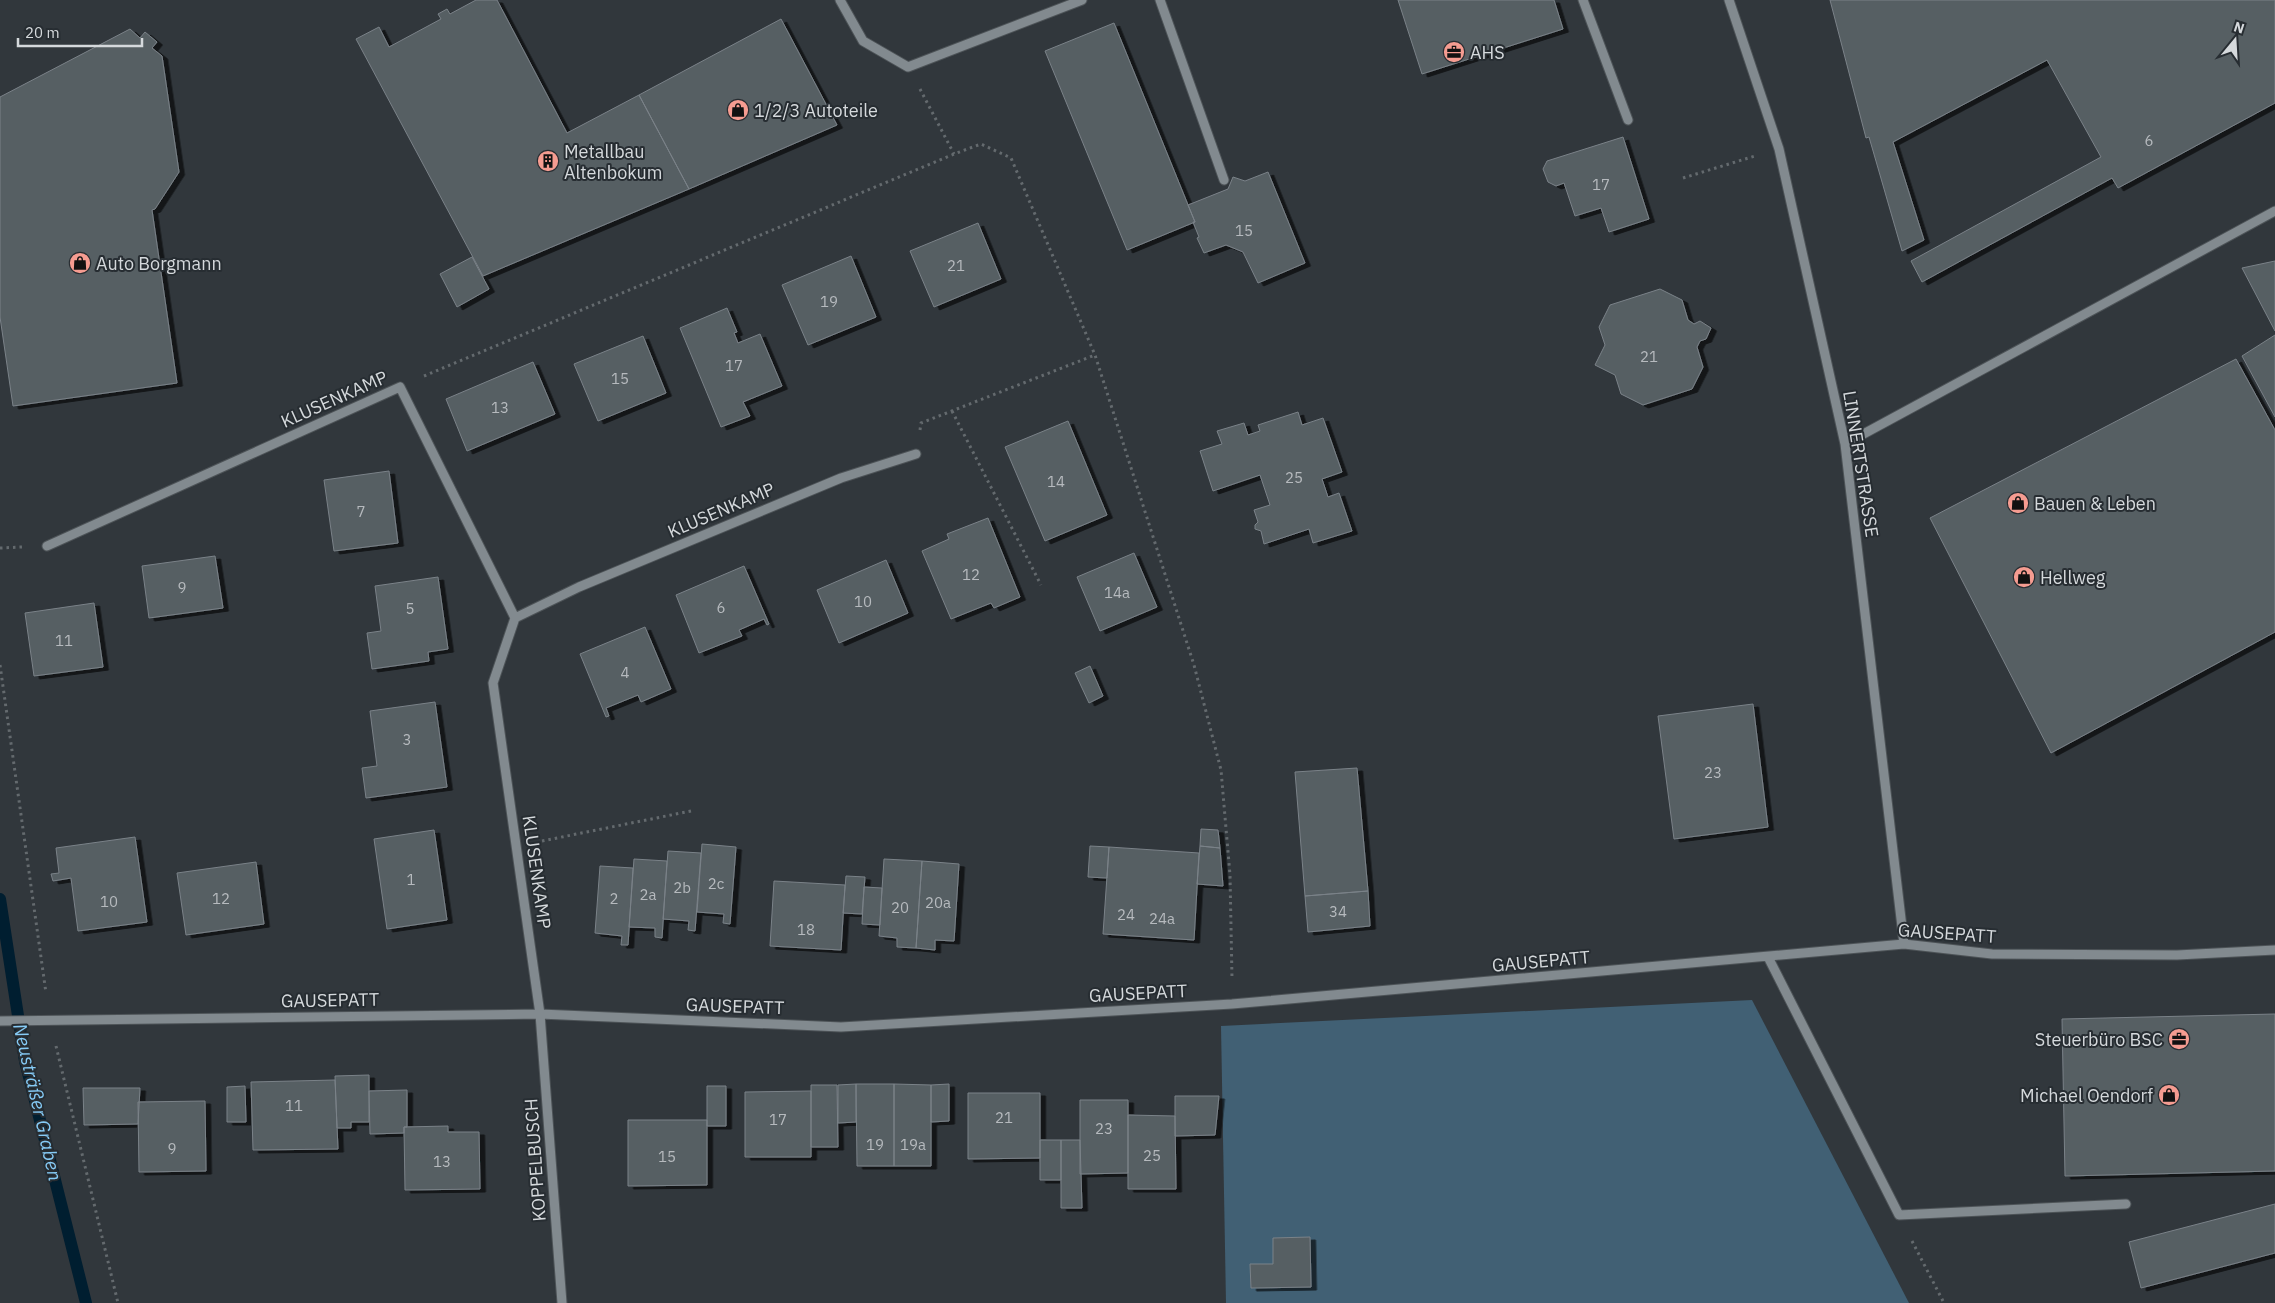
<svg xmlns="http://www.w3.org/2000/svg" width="2275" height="1303" font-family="'IBM Plex Sans',sans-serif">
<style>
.green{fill:#416074}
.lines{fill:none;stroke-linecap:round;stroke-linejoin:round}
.stream{stroke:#001e30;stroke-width:12}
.building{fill:#575e63;stroke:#7a8288;filter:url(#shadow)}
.minor-casing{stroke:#4d5357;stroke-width:11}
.path{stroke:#646a6e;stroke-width:3;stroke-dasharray:2.5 4;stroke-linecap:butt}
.minor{stroke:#828a8f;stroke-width:9}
.labels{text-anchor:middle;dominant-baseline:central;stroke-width:4;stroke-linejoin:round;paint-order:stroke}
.number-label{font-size:15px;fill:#b6babe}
.poi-label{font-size:18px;fill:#d5d9dc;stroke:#272d32;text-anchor:start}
.street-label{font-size:18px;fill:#d5d9dc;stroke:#272d32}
.water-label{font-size:19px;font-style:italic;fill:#86cbf6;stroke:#272d32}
</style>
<defs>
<filter id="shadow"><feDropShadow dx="5.5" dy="3" stdDeviation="0" flood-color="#0009"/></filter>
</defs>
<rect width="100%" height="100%" fill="#31373c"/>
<!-- green -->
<path class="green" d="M1752 1000 1909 1303H1226L1221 1026Z"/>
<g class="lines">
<!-- stream -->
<path class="stream" d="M0 899 25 1061 86 1303"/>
</g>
<!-- building -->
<path class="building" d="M476 0H497L567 133 639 95 689 189 483 276 356 39 379 27 389 47 441 19 438 14 447 9 450 14Z
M1398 0H1554L1563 29 1422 74Z
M1830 0H2275V103L2118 188 2112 178 1922 282 1911 261 2101 157 2047 60 1893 142 1924 240 1902 251 1869 137 1866 138Z
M781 19 837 125 689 189 639 95Z
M1114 23 1195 222 1127 250 1045 51Z
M130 29 140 38 145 32 157 42 152 48 162 56 179 172 155 209 152 210 177 383 13 406 0 317V97Z
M1623 137 1649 219 1609 232 1601 208 1575 216 1564 183 1556 186 1548 182 1543 169 1547 161Z
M1268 172 1305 263 1258 283 1243 252 1226 245 1204 253 1197 238 1199 237 1193 222H1195L1188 205 1228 189 1233 177 1245 181Z
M978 223 1001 279 934 307 910 251Z
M851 256 876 317 808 345 782 285Z
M472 257 489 289 457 307 440 274Z
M2275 261V331L2242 268Z
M1660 289 1682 300 1688 320 1694 324 1700 321 1711 328 1706 339 1700 341 1697 347 1703 367 1692 389 1643 405 1621 394 1615 375 1595 365 1605 345 1599 327 1610 305Z
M727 308 737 332 734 333 738 343 760 334 782 386 743 402 750 416 721 427 680 328Z
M2275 335V417L2242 356Z
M643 336 666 393 598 421 574 364Z
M2236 359 2275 430V632L2051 753 1930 518Z
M533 362 555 414 467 451 446 399Z
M1298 412 1302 425 1323 418 1342 472 1322 479 1328 497 1339 493 1352 531 1313 543 1309 529 1264 544 1261 531 1255 529V525L1258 522 1254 510 1270 505 1260 475 1213 491 1200 451 1222 444 1217 431 1244 423 1248 435 1260 431 1258 425Z
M1068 421 1107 515 1045 541 1005 447Z
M389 471 398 543 334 551 324 480Z
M988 518 1020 597 994 608 991 603 951 619 922 551 949 539 947 534Z
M1134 553 1157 607 1100 631 1077 577Z
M215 556 223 608 149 618 142 566Z
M886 560 908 613 839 643 817 590Z
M744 566 769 624 767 625 764 619 739 630 742 636 699 653 676 595Z
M438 577 448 649 428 652 429 661 372 669 367 633 381 631 375 586Z
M94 603 103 667 34 676 25 613Z
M645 627 671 689 641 702 638 695 606 708 609 716 606 717 580 654Z
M1090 666 1103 696 1089 703 1075 673Z
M435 702 447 787 366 798 362 768 377 766 370 711Z
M1753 704 1768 827 1674 839 1658 716Z
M1357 768 1368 891 1305 896 1295 772Z
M1201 829 1218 830 1220 848 1200 846Z
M434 830 447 920 387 929 374 839Z
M135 837 147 922 78 931 71 878 53 881 51 874 59 873 56 848Z
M702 844 736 847 730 924 723 923 724 914 697 912Z
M1090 846 1109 847 1107 878 1088 877Z
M1200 846 1220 848 1223 886 1197 884Z
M1109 847 1199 853 1194 940 1103 934Z
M668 851 701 853 695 931 688 930 689 921 663 919Z
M634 859 667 861 662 938 655 937V928L629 927Z
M884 859 922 861 916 948 897 947V938L879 936Z
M922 861 959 864 954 941 935 940V950L916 948Z
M256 862 264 924 186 935 177 873Z
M600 866 633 868 628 945H621L622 936 595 933Z
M846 876 865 877 862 914 843 913Z
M774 881 845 885 841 950 770 946Z
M864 887 882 888 880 925 862 924Z
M1368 891 1370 926 1308 932 1305 896Z
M2275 1014V1171L2065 1176 2062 1019Z
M369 1075V1122H351V1128H337L335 1076Z
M335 1080 338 1149 253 1150 251 1082Z
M856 1084V1122L838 1123V1085Z
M856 1084H894V1166H857Z
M894 1084 931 1085V1166H894Z
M949 1084V1121L931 1122V1085Z
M811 1085H837L838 1147H811Z
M245 1086 246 1122H227V1087Z
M707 1086H726V1126H707Z
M83 1088H140L138 1124 84 1125Z
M407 1090V1127H404V1133L370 1134 369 1091Z
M811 1091V1157H745V1092Z
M968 1093H1040V1158L968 1159Z
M1175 1096H1219L1215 1135 1175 1136Z
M1080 1100H1128V1173L1080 1174Z
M205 1101 206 1171 139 1172 138 1102Z
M1128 1115 1175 1116 1176 1189H1128Z
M628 1120H707V1185L628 1186Z
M448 1126V1132H479L480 1189 405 1190 404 1127Z
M1040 1140H1061V1180H1040Z
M1061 1140H1080L1082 1208H1061Z
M2275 1204V1253L2141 1288 2129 1242Z
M1310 1237 1311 1287 1251 1288 1250 1264H1273V1238Z"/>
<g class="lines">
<!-- minor casing -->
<g class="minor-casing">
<path id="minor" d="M840 0 863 41 908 67 1082 0
M1160 0 1224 180
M1583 0 1628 120
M1729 0 1779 149 1845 444 1904 944
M1845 444 2275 211
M47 546 400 387 515 618
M1768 957 1899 1215 2126 1204
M0 1021 540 1014 841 1027 1232 1004 1904 944 1992 954 2177 955 2275 950
M562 1303 540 1014 493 683 515 618 579 587 841 478 916 454"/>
</g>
<!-- path -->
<path class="path" d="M920 89 954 154
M1683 178 1755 156
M424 376 954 154 981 144 1011 158 1095 355 1194 665 1221 770 1230 875 1232 979
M952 411 1041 585
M920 430 921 423 1095 355
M0 548 22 547
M0 665 46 993
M542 841 691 811
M56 1046 118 1303
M1912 1241 1944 1303"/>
<!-- minor -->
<use href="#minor" class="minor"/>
</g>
<!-- icons -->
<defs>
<g id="office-disc" transform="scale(1.125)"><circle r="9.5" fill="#f59c91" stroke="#272d32"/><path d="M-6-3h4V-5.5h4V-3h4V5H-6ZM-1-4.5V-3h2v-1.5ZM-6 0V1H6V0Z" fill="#111"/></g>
<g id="shop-disc" transform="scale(1.125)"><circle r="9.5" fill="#f59c91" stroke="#272d32"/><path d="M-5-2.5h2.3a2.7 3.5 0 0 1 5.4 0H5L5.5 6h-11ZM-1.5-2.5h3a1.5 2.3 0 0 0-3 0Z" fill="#111"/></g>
<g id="building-disc" transform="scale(1.125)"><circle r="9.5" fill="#f59c91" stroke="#272d32"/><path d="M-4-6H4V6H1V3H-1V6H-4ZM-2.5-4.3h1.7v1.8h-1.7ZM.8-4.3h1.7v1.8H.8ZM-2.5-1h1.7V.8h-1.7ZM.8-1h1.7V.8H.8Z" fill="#111"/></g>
</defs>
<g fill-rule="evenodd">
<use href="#office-disc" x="1454" y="52"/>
<use href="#shop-disc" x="738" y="110"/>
<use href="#building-disc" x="548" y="161"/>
<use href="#shop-disc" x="80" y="263"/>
<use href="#shop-disc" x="2018" y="503"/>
<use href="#shop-disc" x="2024" y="577"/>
<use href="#office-disc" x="2179" y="1039"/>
<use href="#shop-disc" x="2169" y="1095"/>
</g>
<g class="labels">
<!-- number labels -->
<g class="number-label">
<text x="2149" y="140">6</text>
<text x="1601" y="184">17</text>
<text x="1244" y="230">15</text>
<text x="956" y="265">21</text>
<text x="829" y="301">19</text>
<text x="1649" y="356">21</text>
<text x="734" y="365">17</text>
<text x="620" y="378">15</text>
<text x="500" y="407">13</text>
<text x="1294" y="477">25</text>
<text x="1056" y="481">14</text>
<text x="361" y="511">7</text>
<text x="971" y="574">12</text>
<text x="182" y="587">9</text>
<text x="1117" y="592">14a</text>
<text x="863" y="601">10</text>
<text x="721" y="607">6</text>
<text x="410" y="608">5</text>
<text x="64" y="640">11</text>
<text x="625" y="672">4</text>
<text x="407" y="739">3</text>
<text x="1713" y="772">23</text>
<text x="411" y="879">1</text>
<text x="716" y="883">2c</text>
<text x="682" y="887">2b</text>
<text x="648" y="894">2a</text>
<text x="221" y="898">12</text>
<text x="614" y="898">2</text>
<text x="109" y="901">10</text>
<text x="938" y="902">20a</text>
<text x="900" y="907">20</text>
<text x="1338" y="911">34</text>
<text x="1126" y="914">24</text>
<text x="1162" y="918">24a</text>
<text x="806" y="929">18</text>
<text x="294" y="1105">11</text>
<text x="1004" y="1117">21</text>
<text x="778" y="1119">17</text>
<text x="1104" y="1128">23</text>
<text x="875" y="1144">19</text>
<text x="913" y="1144">19a</text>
<text x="172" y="1148">9</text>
<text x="1152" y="1155">25</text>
<text x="667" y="1156">15</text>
<text x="442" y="1161">13</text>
</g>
<!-- poi labels -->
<g class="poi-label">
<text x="1470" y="52">AHS</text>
<text x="754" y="110">1/2/3 Autoteile</text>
<text x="564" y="151">Metallbau<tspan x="564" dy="21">Altenbokum</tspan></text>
<text x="96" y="263">Auto Borgmann</text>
<text x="2034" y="503">Bauen &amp; Leben</text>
<text x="2040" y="577">Hellweg</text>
<text x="2163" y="1039" text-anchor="end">Steuerbüro BSC</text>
<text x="2153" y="1095" text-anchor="end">Michael Oendorf</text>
</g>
<!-- street labels -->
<g class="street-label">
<text transform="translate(334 399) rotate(-24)">KLUSENKAMP</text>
<text transform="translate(1861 464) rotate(81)">LINNERTSTRASSE</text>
<text transform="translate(721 510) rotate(-23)">KLUSENKAMP</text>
<text transform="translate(537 872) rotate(82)">KLUSENKAMP</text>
<text transform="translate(1947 933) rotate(4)">GAUSEPATT</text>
<text transform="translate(1541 961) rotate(-5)">GAUSEPATT</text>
<text transform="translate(1138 993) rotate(-3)">GAUSEPATT</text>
<text transform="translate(330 1000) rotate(-1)">GAUSEPATT</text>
<text transform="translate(735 1006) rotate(2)">GAUSEPATT</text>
<text transform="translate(535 1160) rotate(-94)">KOPPELBUSCH</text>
</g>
<!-- water labels -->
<g class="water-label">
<text transform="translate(38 1102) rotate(77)">Neusträßer Graben</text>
</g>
</g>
<!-- north arrow -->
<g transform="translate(2235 40) rotate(18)" stroke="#272d32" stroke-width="4" paint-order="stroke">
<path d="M0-4L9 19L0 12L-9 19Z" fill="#d5d9dc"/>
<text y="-8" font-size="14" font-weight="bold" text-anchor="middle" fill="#d5d9dc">N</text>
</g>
<!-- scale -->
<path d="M18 38v8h124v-8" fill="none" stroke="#d5d9dc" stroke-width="2.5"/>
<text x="25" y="38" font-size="15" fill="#d5d9dc" stroke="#272d32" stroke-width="4" paint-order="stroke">20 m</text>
</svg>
